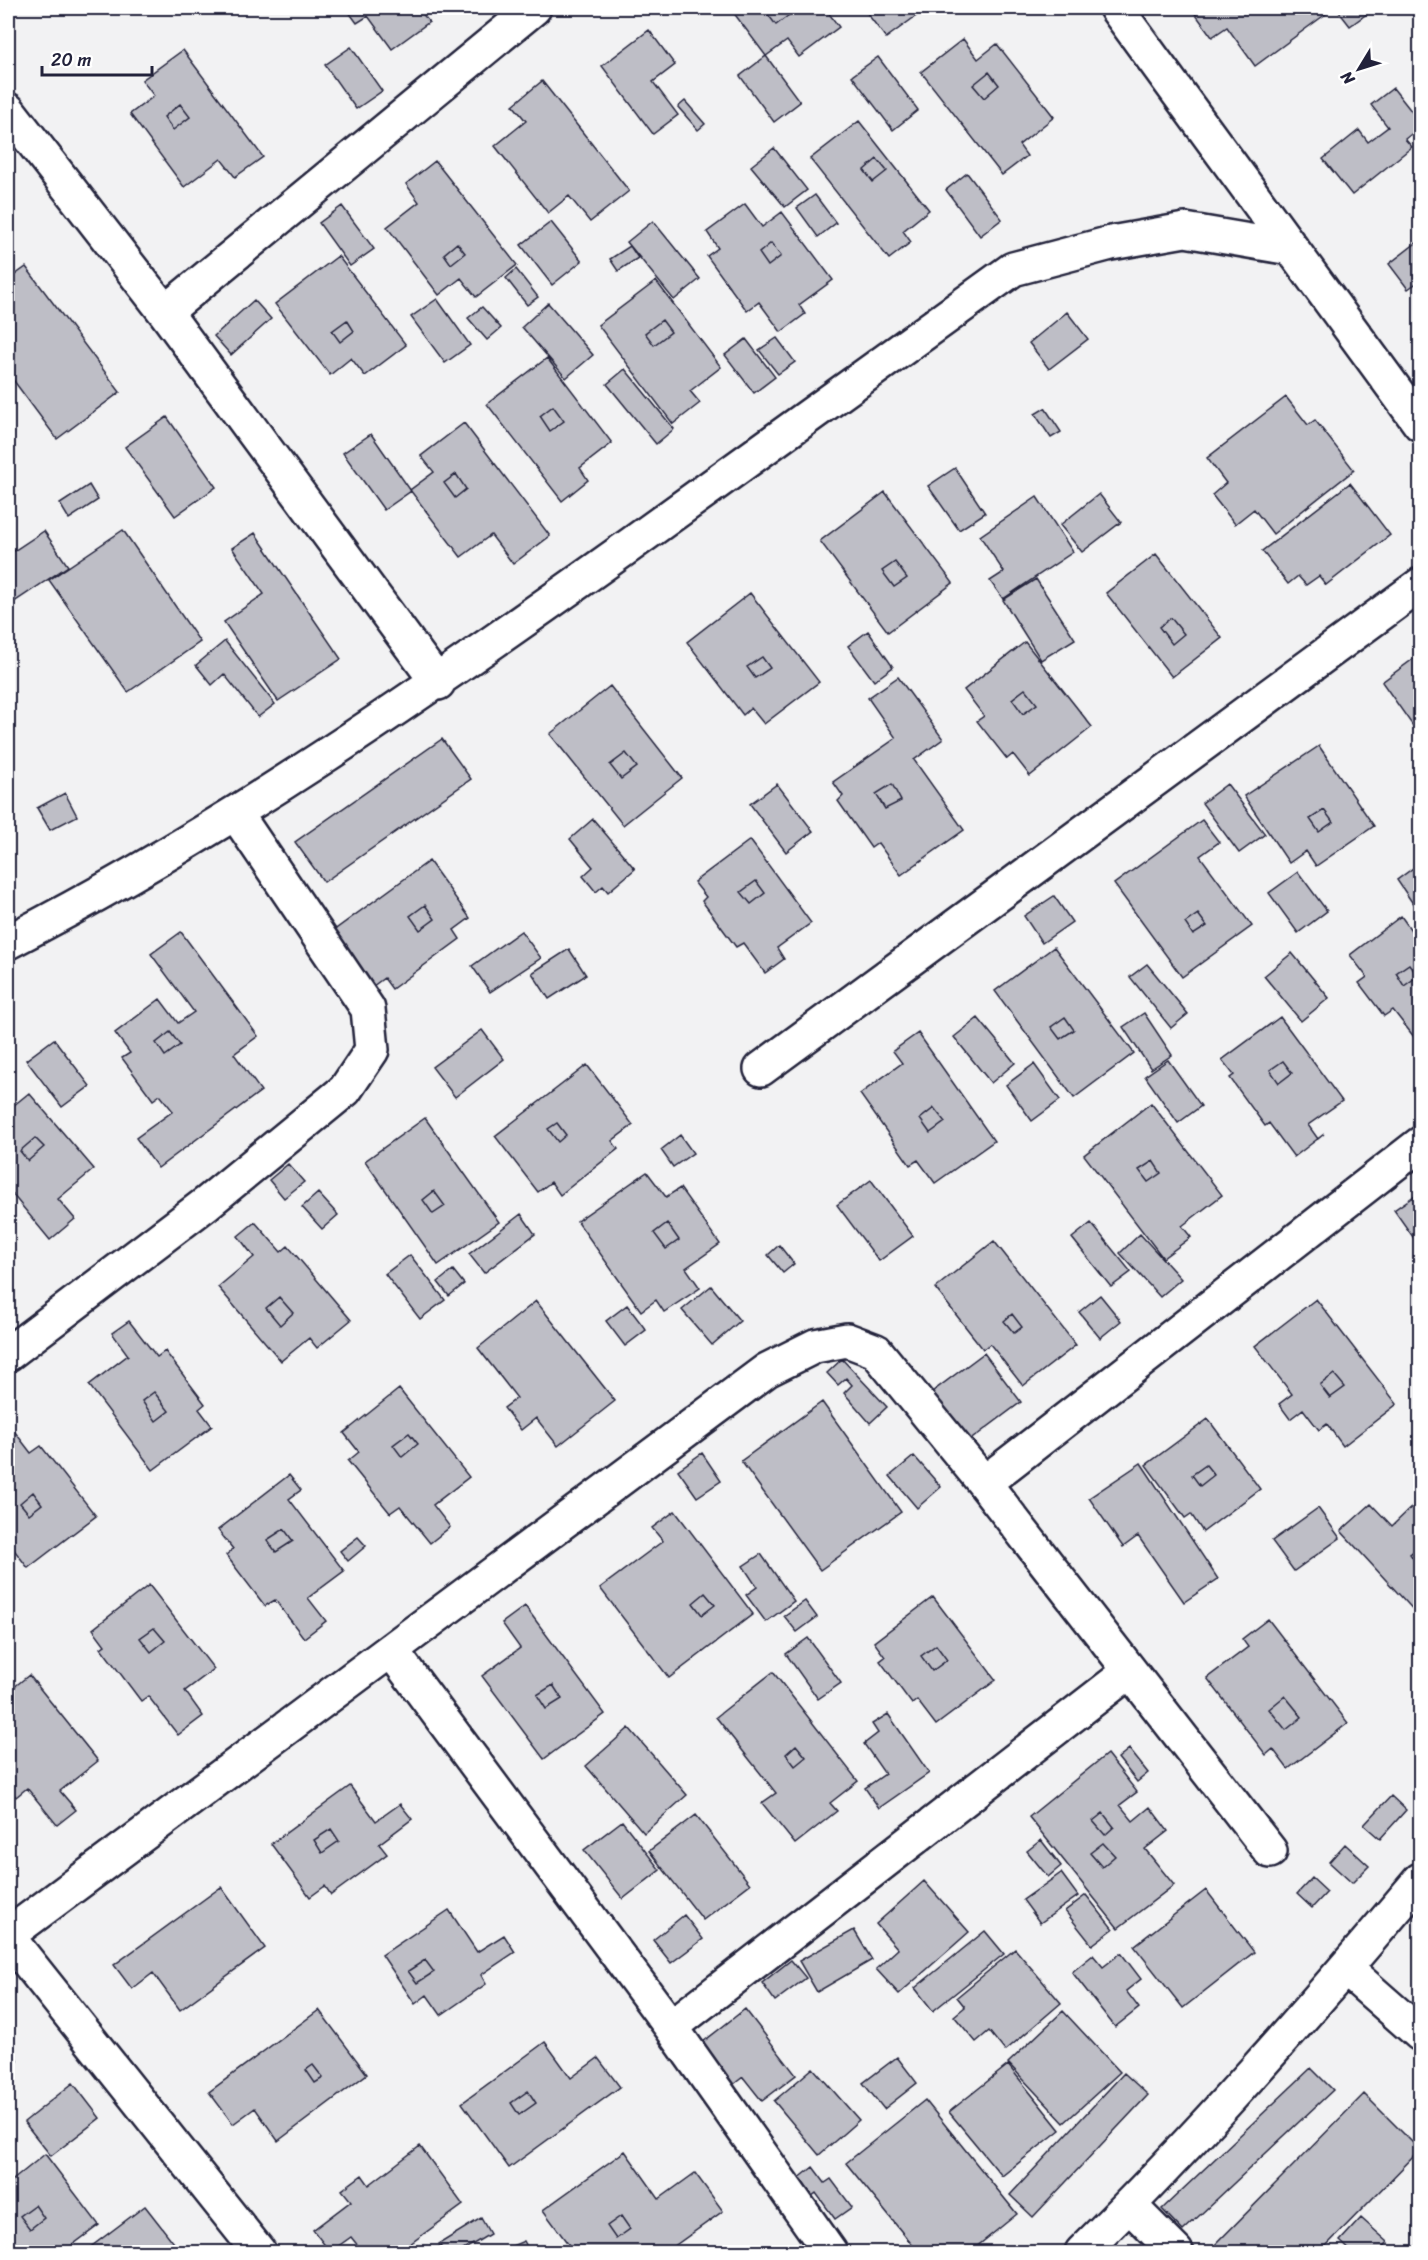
<svg xmlns="http://www.w3.org/2000/svg" width="1428" height="2260" font-family="Sriracha,sans-serif">
<style>
.building{fill:#bebec6;stroke:#22223b;stroke-width:1.5;fill-rule:evenodd}
.lines{fill:none;stroke-linecap:round;stroke-linejoin:round}
.minor-casing{stroke:#22223b;stroke-width:38}
.minor{stroke:#fff;stroke-width:33}
</style>
<rect width="100%" height="100%" fill="#f2f2f3"/>
<filter id="ink" filterUnits="userSpaceOnUse"><feTurbulence type="fractalNoise" baseFrequency=".0167" numOctaves="2"/><feDisplacementMap in="SourceGraphic" scale="12" xChannelSelector="R" yChannelSelector="G"/><feConvolveMatrix kernelMatrix="1 2 1 2 8 2 1 2 1" color-interpolation-filters="sRGB"/></filter>
<g filter="url(#ink)">
<!-- building -->
<path class="building" d="M346 8H418L429 22 392 49 368 16 357 23Z
M730 8H772L766 12 776 25 793 12 789 8H825L839 27 799 57 787 41 766 56Z
M772 8H789L793 12 776 25 766 12Z
M863 8H927L886 38Z
M1191 8H1327L1330 11 1255 66 1227 27 1212 37Z
M1336 8H1375L1350 26Z
M649 30 675 65 653 82 678 115 653 134 602 66Z
M963 39 978 59 997 44 1054 117 1019 145 1027 156 1002 175 921 72ZM989 72 999 85 984 98 973 85Z
M351 47 382 91 356 109 325 65Z
M183 50 263 157 235 177 221 159 184 187 130 114 154 96 142 80ZM180 104 190 117 173 130 164 117Z
M766 56 800 102 774 122 740 76Z
M878 57 918 110 893 130 852 76Z
M989 72 999 85 984 98 973 85Z
M542 81 629 191 590 222 569 196 548 213 495 146 526 121 513 105Z
M1393 88 1420 122V127L1405 139 1412 147 1352 195 1323 159 1359 130 1368 142 1388 127 1371 105Z
M685 101 705 124 698 130 678 107Z
M180 104 190 117 173 130 164 117Z
M859 121 929 210 903 231 911 242 889 259 810 159ZM877 159 887 171 873 182 864 170Z
M774 148 807 190 785 207 751 166Z
M877 159 887 171 873 182 864 170Z
M435 161 517 265 476 297 461 278 439 295 387 227 419 202 406 184ZM457 243 465 253 451 264 444 254Z
M967 173 1002 219 980 236 946 190Z
M815 195 836 223 818 237 797 208Z
M745 204 762 227 782 212 833 280 799 305 805 314 781 332 759 302 747 311 707 256 718 248 707 232ZM771 243 781 256 768 266 759 253Z
M342 206 374 249 350 266 319 223Z
M653 221 700 279 674 300 627 242Z
M551 222 582 261 552 285 521 245Z
M1420 240V286L1418 282 1408 289 1389 264Z
M457 243 465 253 451 264 444 254Z
M771 243 781 256 768 266 759 253Z
M630 246 638 258 618 271 610 259Z
M338 256 406 345 365 376 351 358 330 375 275 304ZM347 320 354 331 340 342 332 331Z
M26 267 120 392 57 439 8 373V280Z
M516 269 538 297 527 305 506 278Z
M656 281 721 367 690 391 700 403 673 424 598 325ZM662 320 671 332 654 345 645 333Z
M437 299 470 345 445 363 411 317Z
M254 300 271 319 231 355 214 336Z
M548 303 593 355 566 378 522 327Z
M482 307 501 328 487 340 468 318Z
M1067 312 1088 339 1049 369 1029 343Z
M347 320 354 331 340 342 332 331Z
M662 320 671 332 654 345 645 333Z
M777 338 795 362 778 374 759 350Z
M746 339 775 377 754 393 725 355Z
M547 358 612 443 580 468 588 480 562 501 487 404ZM553 406 564 421 550 431 540 416Z
M625 369 674 429 656 444 607 384Z
M1286 397 1308 425 1315 420 1354 470 1273 534 1254 509 1235 524 1212 495 1226 483 1207 458Z
M553 406 564 421 550 431 540 416Z
M1045 408 1061 432 1051 438 1035 414Z
M167 417 216 487 175 516 125 447Z
M464 423 550 536 513 564 491 535 461 557 410 490 434 472 421 456ZM456 474 466 489 455 498 444 483Z
M371 434 411 491 384 510 343 453Z
M955 468 985 513 959 530 928 486Z
M456 474 466 489 455 498 444 483Z
M1350 483 1390 535 1326 585 1319 576 1306 585 1298 576 1288 584 1262 551Z
M89 485 98 500 69 519 60 504Z
M885 492 953 583 888 632 820 541ZM895 562 907 578 894 587 882 571Z
M1099 494 1121 522 1082 552 1060 525Z
M1037 497 1073 552 1003 599 990 581 1004 572 980 536Z
M123 530 200 642 128 692 49 580Z
M44 531 68 566 8 606V555Z
M255 533 341 659 278 701 224 622 264 594 232 548Z
M1156 554 1222 638 1172 677 1106 593ZM1171 618 1184 634 1172 644 1159 627Z
M895 562 907 578 894 587 882 571Z
M1036 579 1075 639 1041 660 1003 600Z
M750 593 819 682 764 724 751 708 743 715 687 642ZM762 657 770 668 755 678 747 667Z
M1171 618 1184 634 1172 644 1159 627Z
M868 631 893 667 874 681 848 646Z
M225 641 275 704 258 717 224 674 212 685 196 665Z
M1025 642 1092 727 1030 776 1013 754 1007 759 977 721 984 716 964 690ZM1025 689 1037 704 1023 714 1012 699Z
M1420 654V736L1382 682Z
M762 657 770 668 755 678 747 667Z
M898 677 943 739 914 760 964 830 901 875 878 843 871 848 838 801 843 796 833 782 896 738 868 698ZM892 784 901 801 885 809 876 794Z
M610 686 682 778 623 825 550 734ZM626 753 637 767 621 779 610 765Z
M1025 689 1037 704 1023 714 1012 699Z
M442 739 471 779 324 882 295 842Z
M1319 746 1374 826 1316 866 1306 851 1289 863 1244 796ZM1324 810 1333 822 1319 832 1310 819Z
M626 753 637 767 621 779 610 765Z
M777 784 813 831 786 852 750 804Z
M892 784 901 801 885 809 876 794Z
M1227 784 1265 834 1239 853 1202 803Z
M65 793 77 816 50 830 37 808Z
M1324 810 1333 822 1319 832 1310 819Z
M593 819 635 869 608 892 603 886 596 892 583 876 593 867 570 839Z
M1202 820 1219 842 1200 856 1252 926 1182 977 1114 884ZM1198 914 1207 926 1193 935 1185 923Z
M750 840 811 923 777 948 784 959 765 973 743 943 736 947 702 901 706 897 694 882ZM756 881 765 893 751 904 741 892Z
M429 861 470 918 454 930 460 939 392 989 384 978 369 989 329 934ZM425 905 435 919 420 930 410 916Z
M1420 863V914L1397 880Z
M1298 872 1327 911 1298 933 1269 893Z
M756 881 765 893 751 904 741 892Z
M1054 896 1072 922 1042 943 1024 916Z
M425 905 435 919 420 930 410 916Z
M1198 914 1207 926 1193 935 1185 923Z
M1401 916 1413 933 1416 931 1420 937V1040L1418 1042 1393 1010 1384 1016 1359 983 1367 977 1350 955ZM1409 964 1418 976 1404 986 1396 973Z
M521 931 541 958 490 992 472 966Z
M181 932 258 1036 234 1054 261 1091 158 1168 136 1138 173 1111 160 1095 153 1100 122 1058 130 1053 115 1033 160 999 178 1023 194 1012 151 954ZM170 1032 180 1045 165 1056 156 1043Z
M1054 947 1134 1053 1074 1098 995 991ZM1065 1017 1074 1030 1060 1039 1051 1027Z
M569 949 586 975 549 999 532 973Z
M1292 953 1329 998 1301 1021 1264 976Z
M1147 964 1188 1014 1171 1028 1130 977Z
M1409 964 1418 976 1404 986 1396 973Z
M1144 1013 1172 1055 1151 1069 1123 1027Z
M1065 1017 1074 1030 1060 1039 1051 1027Z
M1280 1017 1342 1101 1308 1125 1318 1139 1324 1134 1294 1157 1269 1123 1265 1126 1230 1078 1234 1075 1222 1060ZM1283 1061 1292 1073 1279 1083 1270 1070Z
M978 1018 1015 1063 991 1083 954 1037Z
M482 1030 504 1059 455 1097 432 1067Z
M170 1032 180 1045 165 1056 156 1043Z
M918 1033 994 1141 935 1183 918 1160 910 1165 860 1094 902 1063 893 1051ZM934 1108 945 1122 930 1133 920 1119Z
M54 1039 90 1086 62 1107 26 1060Z
M1168 1060 1201 1106 1178 1123 1145 1076Z
M1283 1061 1292 1073 1279 1083 1270 1070Z
M1034 1064 1060 1100 1032 1121 1006 1085Z
M587 1065 633 1125 612 1141 618 1149 560 1195 551 1182 538 1192 495 1136ZM557 1123 566 1135 558 1142 548 1129Z
M29 1093 94 1169 58 1199 75 1219 50 1240 8 1189V1110ZM35 1138 44 1147 28 1161 20 1151Z
M1151 1103 1222 1195 1182 1226 1191 1237 1163 1258 1084 1155ZM1153 1161 1161 1173 1148 1182 1139 1170Z
M934 1108 945 1122 930 1133 920 1119Z
M425 1118 499 1222 438 1265 365 1161ZM434 1191 445 1206 433 1214 423 1200Z
M557 1123 566 1135 558 1142 548 1129Z
M680 1135 693 1153 673 1167 661 1150Z
M35 1138 44 1147 28 1161 20 1151Z
M1153 1161 1161 1173 1148 1182 1139 1170Z
M288 1164 304 1182 284 1198 269 1180Z
M647 1172 666 1197 680 1188 720 1244 686 1268 700 1288 664 1312 656 1300 641 1311 577 1221ZM667 1223 679 1240 666 1249 654 1233Z
M871 1180 913 1236 879 1261 837 1205Z
M434 1191 445 1206 433 1214 423 1200Z
M1420 1192V1247L1394 1210Z
M318 1193 338 1215 322 1229 302 1207Z
M521 1214 535 1234 484 1273 469 1254Z
M255 1222 281 1252 288 1246 351 1320 317 1348 309 1338 281 1361 218 1287 254 1257 238 1236ZM279 1297 293 1313 280 1325 266 1308Z
M667 1223 679 1240 666 1249 654 1233Z
M1091 1223 1131 1272 1111 1287 1072 1238Z
M1140 1234 1181 1279 1160 1297 1120 1253Z
M994 1241 1076 1345 1023 1386 990 1344 983 1349 935 1288ZM1012 1314 1022 1327 1014 1333 1004 1321Z
M779 1245 794 1264 783 1273 768 1255Z
M410 1255 445 1300 420 1319 385 1274Z
M453 1270 464 1284 449 1296 438 1282Z
M711 1286 740 1321 712 1345 682 1310Z
M1100 1295 1121 1321 1100 1338 1079 1312Z
M279 1297 293 1313 280 1325 266 1308Z
M1316 1299 1397 1404 1343 1446 1327 1424 1319 1430 1303 1409 1290 1419 1279 1404 1292 1394 1255 1346ZM1334 1374 1345 1387 1330 1398 1320 1385Z
M536 1301 615 1401 558 1446 536 1418 521 1430 504 1408 517 1398 478 1348Z
M627 1305 646 1330 625 1346 606 1321Z
M1012 1314 1022 1327 1014 1333 1004 1321Z
M129 1321 157 1357 165 1351 205 1404 199 1409 212 1426 153 1470 89 1385 128 1355 112 1333ZM154 1392 169 1411 156 1421 142 1401Z
M984 1353 1021 1402 965 1444 928 1395Z
M842 1359 887 1407 870 1423 844 1393 852 1385 846 1378 838 1385 827 1373Z
M1334 1374 1345 1387 1330 1398 1320 1385Z
M399 1389 469 1477 433 1505 450 1527 430 1543 400 1506 390 1513 348 1461 359 1452 344 1433ZM409 1433 418 1444 402 1457 393 1445Z
M154 1392 169 1411 156 1421 142 1401Z
M822 1402 901 1512 820 1570 741 1461Z
M1208 1419 1260 1489 1203 1532 1191 1514 1185 1518 1146 1465ZM1206 1465 1214 1475 1200 1486 1192 1475Z
M8 1423 31 1453 41 1446 96 1516 28 1568 8 1542ZM33 1492 42 1504 29 1514 20 1503Z
M409 1433 418 1444 402 1457 393 1445Z
M702 1453 721 1481 697 1497 678 1470Z
M914 1456 941 1487 917 1508 890 1476Z
M1141 1463 1218 1579 1184 1602 1138 1536 1123 1547 1089 1498Z
M1206 1465 1214 1475 1200 1486 1192 1475Z
M289 1475 301 1490 289 1499 344 1571 308 1598 326 1621 304 1638 275 1600 265 1606 226 1555 233 1549 218 1530ZM284 1529 293 1541 276 1552 267 1540Z
M33 1492 42 1504 29 1514 20 1503Z
M1420 1499V1546L1410 1554 1418 1566 1420 1564V1613L1418 1615 1341 1531 1371 1504 1392 1526Z
M1318 1508 1340 1538 1294 1571 1272 1541Z
M675 1511 753 1614 669 1678 600 1588 663 1541 652 1528ZM705 1593 715 1605 702 1615 693 1603Z
M284 1529 293 1541 276 1552 267 1540Z
M358 1537 366 1546 348 1561 340 1551Z
M1420 1546V1564L1418 1566 1410 1554Z
M761 1554 794 1601 766 1622 746 1595 757 1587 743 1566Z
M149 1585 214 1669 185 1691 203 1716 178 1735 148 1696 141 1701 101 1648 105 1645 93 1629ZM154 1628 165 1641 151 1652 140 1638Z
M705 1593 715 1605 702 1615 693 1603Z
M933 1597 996 1680 936 1725 917 1700 912 1704 880 1661 885 1657 874 1642ZM936 1645 947 1660 932 1671 921 1656Z
M805 1601 817 1617 797 1632 784 1616Z
M525 1606 605 1714 544 1759 482 1676 520 1648 502 1623ZM553 1685 562 1699 546 1709 537 1695Z
M1268 1619 1348 1723 1288 1769 1273 1749 1266 1755 1207 1678 1248 1647 1242 1639ZM1285 1696 1302 1717 1286 1730 1269 1709Z
M154 1628 165 1641 151 1652 140 1638Z
M808 1638 841 1683 818 1699 786 1654Z
M936 1645 947 1660 932 1671 921 1656Z
M773 1672 858 1781 830 1803 837 1811 795 1844 762 1803 776 1793 716 1717ZM796 1745 806 1757 795 1766 786 1754Z
M29 1675 98 1761 60 1791 76 1810 57 1825 27 1788 16 1797 8 1787V1692Z
M553 1685 562 1699 546 1709 537 1695Z
M1285 1696 1302 1717 1286 1730 1269 1709Z
M888 1714 929 1773 879 1808 865 1788 885 1774 864 1744 878 1733 872 1724Z
M629 1728 687 1795 644 1833 586 1766Z
M796 1745 806 1757 795 1766 786 1754Z
M1129 1749 1148 1773 1137 1782 1118 1758Z
M1107 1754 1137 1792 1120 1805 1133 1821 1150 1807 1168 1831 1145 1849 1174 1885 1118 1928 1029 1817ZM1103 1813 1114 1827 1105 1835 1093 1821ZM1103 1843 1115 1856 1102 1867 1090 1853Z
M350 1786 376 1821 400 1804 412 1819 379 1844 387 1854 331 1895 325 1886 310 1897 271 1844ZM331 1829 339 1841 322 1853 314 1840Z
M1391 1796 1406 1810 1380 1839 1364 1825Z
M1103 1813 1114 1827 1105 1835 1093 1821Z
M696 1815 750 1884 703 1920 649 1851Z
M622 1821 660 1870 623 1899 584 1850Z
M331 1829 339 1841 322 1853 314 1840Z
M1041 1840 1061 1866 1048 1877 1027 1851Z
M1103 1843 1115 1856 1102 1867 1090 1853Z
M1345 1844 1369 1866 1352 1883 1329 1862Z
M1061 1873 1078 1896 1040 1923 1023 1900Z
M1312 1878 1327 1892 1312 1908 1297 1894Z
M924 1881 969 1932 899 1994 876 1969 898 1949 876 1924Z
M221 1887 265 1948 180 2010 153 1973 132 1989 114 1965Z
M1206 1890 1254 1952 1183 2008 1134 1946Z
M1086 1895 1113 1929 1092 1945 1065 1911Z
M449 1910 477 1952 504 1935 515 1952 481 1975 486 1984 441 2015 427 1995 415 2004 382 1955ZM425 1960 434 1972 417 1983 408 1971Z
M684 1915 703 1939 671 1963 653 1940Z
M854 1930 872 1960 817 1992 799 1961Z
M985 1931 1004 1954 933 2011 915 1988Z
M1015 1949 1061 2003 1005 2051 989 2031 976 2042 954 2016 965 2007 957 1997Z
M1121 1953 1141 1979 1126 1991 1139 2008 1115 2027 1072 1972 1093 1955 1103 1967Z
M425 1960 434 1972 417 1983 408 1971Z
M791 1960 806 1978 775 2001 762 1983Z
M745 2009 796 2075 762 2101 743 2077 730 2087 698 2046Z
M319 2010 367 2074 278 2141 255 2108 233 2124 209 2092ZM313 2065 323 2078 315 2083 306 2070Z
M1063 2011 1120 2072 1064 2123 1008 2063Z
M545 2042 571 2078 598 2058 620 2087 509 2168 462 2103ZM528 2091 536 2103 519 2115 511 2103Z
M8 2048 18 2061 8 2070Z
M897 2057 917 2083 884 2109 863 2083Z
M313 2065 323 2078 315 2083 306 2070Z
M1008 2065 1060 2130 1002 2176 949 2112Z
M813 2068 859 2120 819 2155 774 2101Z
M1311 2068 1333 2090 1183 2231 1162 2209Z
M1124 2073 1148 2095 1033 2217 1010 2195Z
M73 2083 100 2118 51 2156 24 2122Z
M528 2091 536 2103 519 2115 511 2103Z
M1364 2094 1420 2150 1320 2252H1208Z
M925 2100 1017 2214 970 2252H918L846 2163Z
M420 2146 463 2205 399 2252H363L351 2237 330 2252 313 2230 351 2201 342 2190 362 2175 369 2185Z
M625 2151 659 2199 695 2173 723 2211 666 2252H574L543 2210ZM621 2216 630 2229 616 2239 607 2226Z
M45 2154 99 2225 63 2252H8V2184ZM35 2205 44 2218 30 2229 20 2216Z
M813 2167 825 2183 831 2179 852 2207 835 2219 816 2193 807 2200 793 2183Z
M35 2205 44 2218 30 2229 20 2216Z
M145 2206 174 2243 162 2252H84Z
M621 2216 630 2229 616 2239 607 2226Z
M481 2218 490 2234 460 2252H444L439 2244Z
M1361 2218 1388 2242 1379 2252H1352L1340 2241Z
M524 2241 530 2252H498Z"/>
<g class="lines">
<!-- minor casing -->
<g class="minor-casing">
<path id="minor" d="M1116 8 1420 424
M8 110 165 312 438 683
M165 312 534 8
M8 942C230 828 430 688 633 543 759 452 886 361 1013 269L1111 243 1185 230 1290 248
M761 1069 1420 585
M8 1354 207 1203 345 1090 372 1050 368 1009 236 814
M984 1483 1420 1144
M391 1650 671 2027 830 2252
M8 1935 767 1370 815 1346 847 1340 876 1351 984 1483 1270 1851
M8 1937 259 2252
M1346 1969 1420 2034
M671 2027 1130 1671
M1130 2206 1176 2252
M1082 2252C1201 2135 1312 2008 1420 1880"/>
</g>
<!-- minor -->
<use href="#minor" class="minor"/>
</g>
</g>
<!-- margin -->
<rect width="1428" height="2260" fill="none" stroke="#fff" stroke-width="30"/>
<rect x="15" y="15" width="1398" height="2230" fill="none" stroke="#22223b" stroke-width="2" filter="url(#ink)"/>
<!-- north arrow -->
<g transform="translate(1359 69) rotate(232)" stroke="#ffffff" stroke-width="4.5" paint-order="stroke">
<path d="M0-4.5L10 22L0 15L-10 22Z" fill="#22223b"/>
<text y="-9" font-size="16" font-weight="bold" text-anchor="middle" fill="#22223b">N</text>
</g>
<!-- scale -->
<path d="M42 66v9h110v-9" fill="none" stroke="#22223b" stroke-width="3"/>
<text x="51" y="66" font-size="18" fill="#22223b" stroke="#ffffff" stroke-width="4.5" paint-order="stroke">20 m</text>
</svg>
